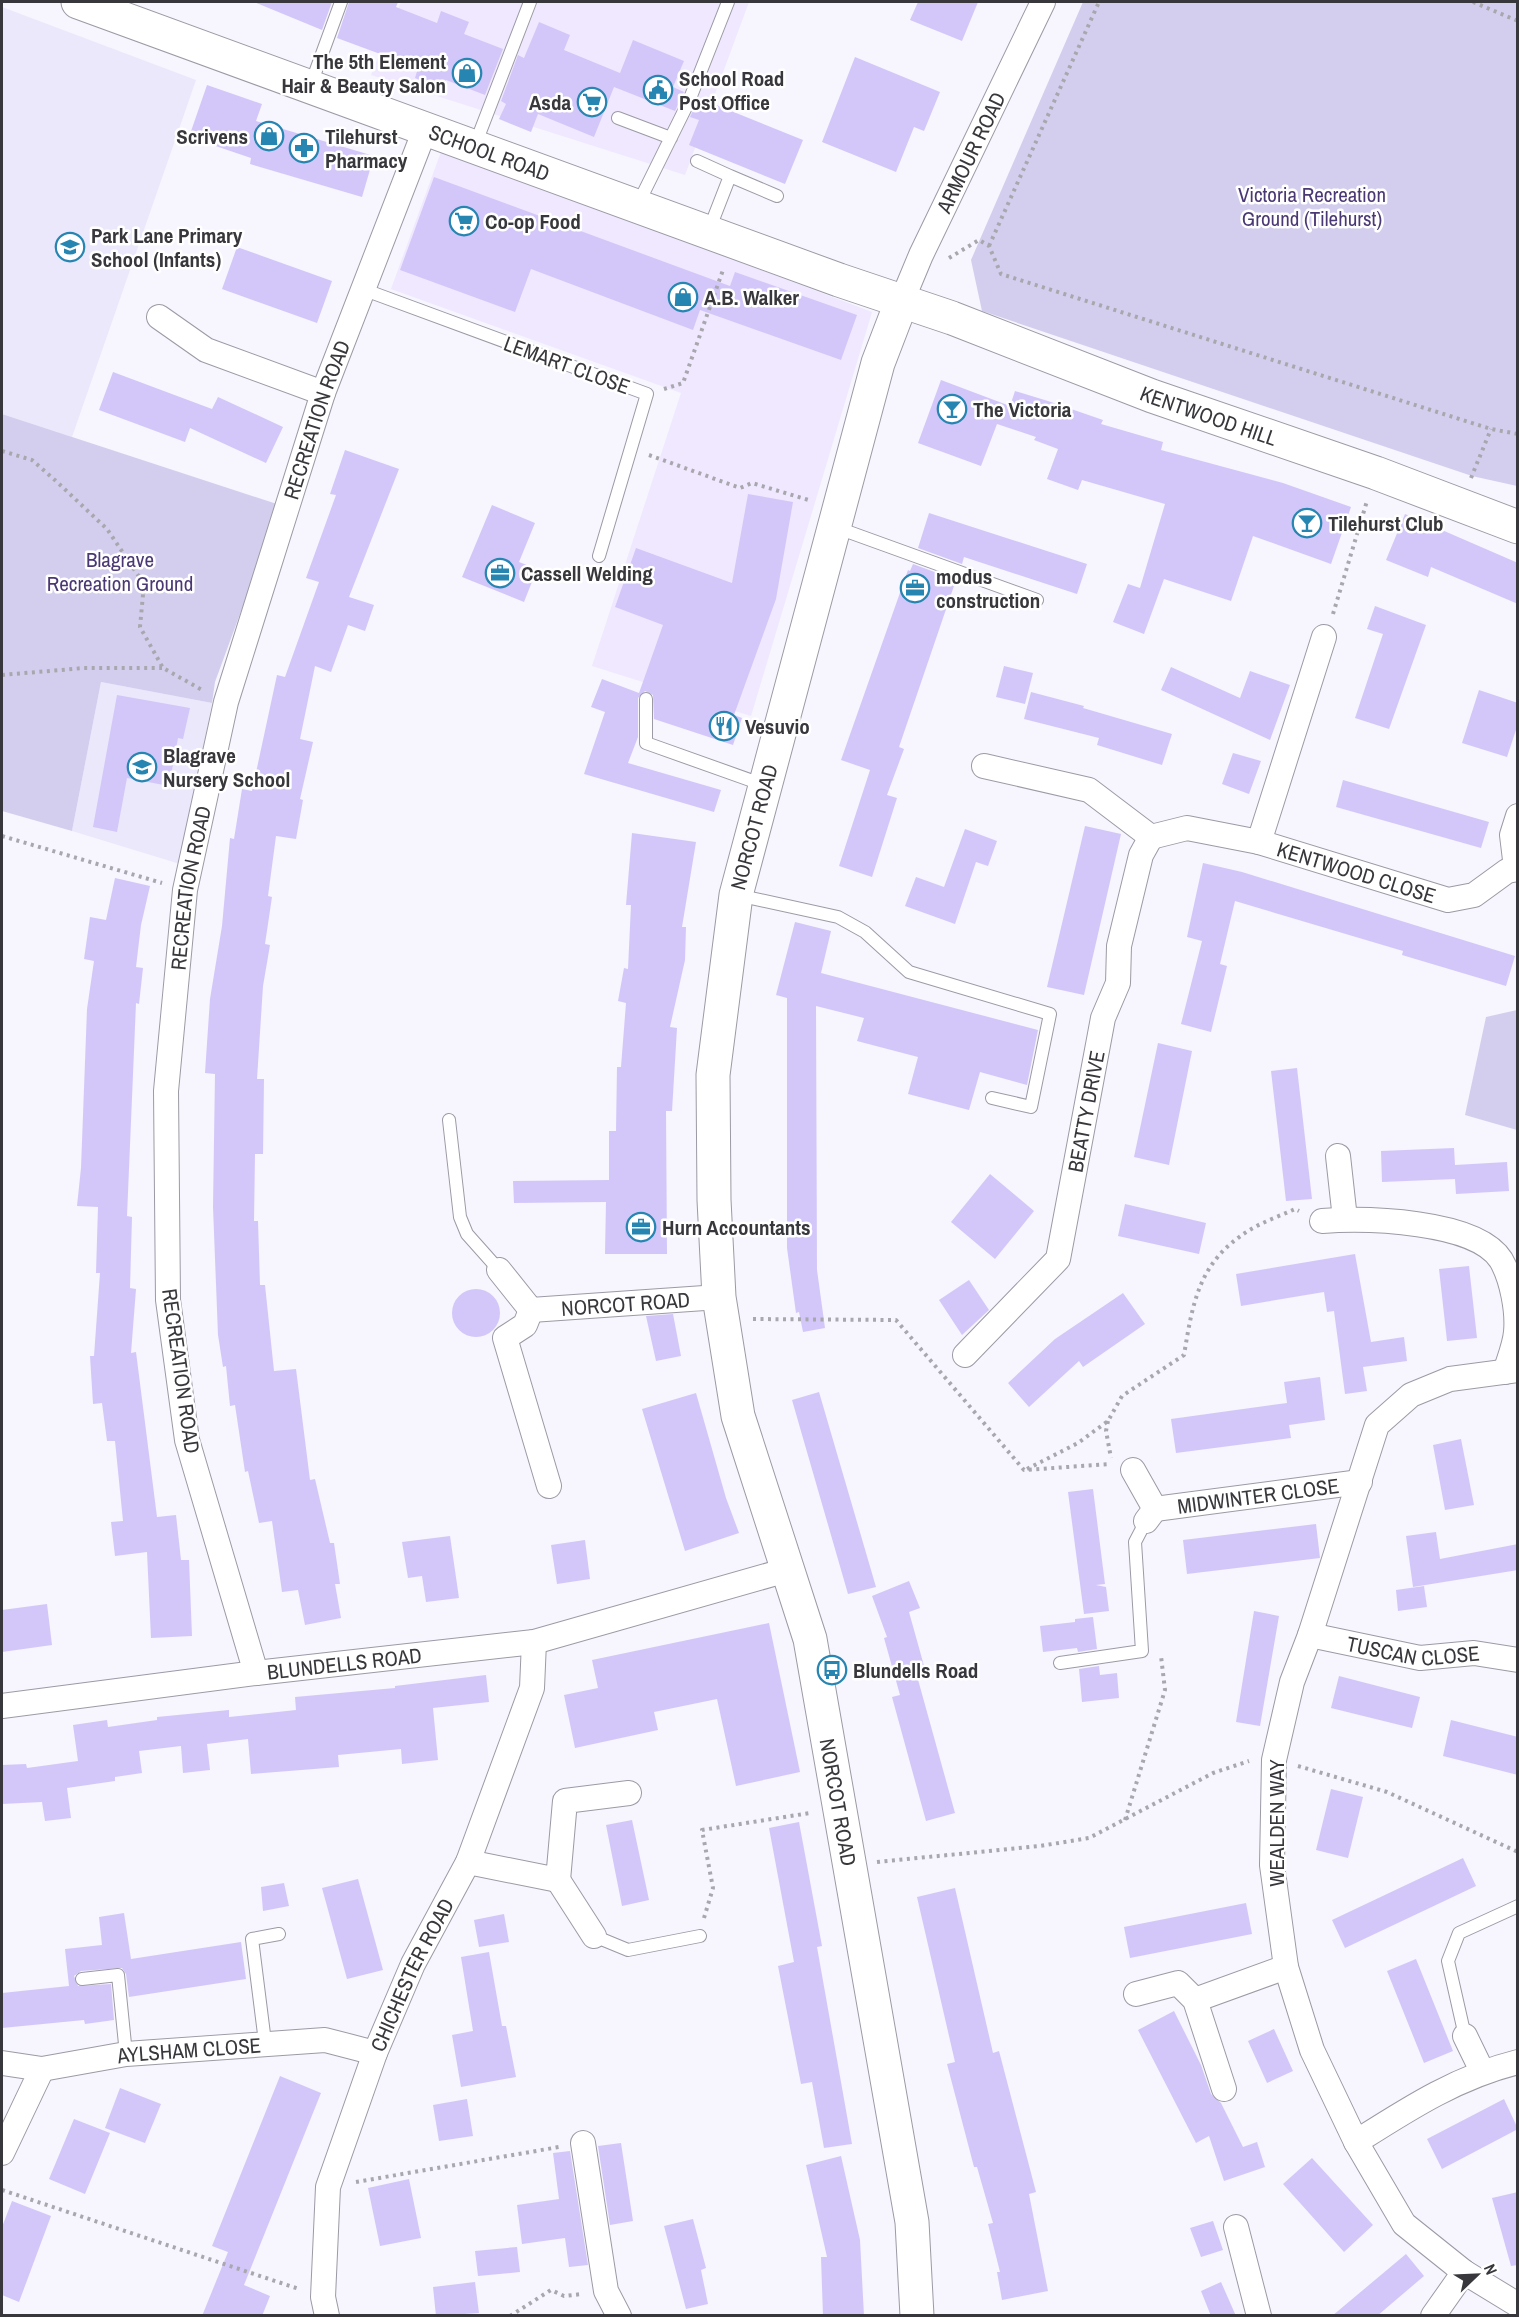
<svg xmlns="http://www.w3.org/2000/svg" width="1519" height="2317" font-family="'Archivo Narrow',sans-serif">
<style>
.commercial{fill:#f0e8fe}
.built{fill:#ebe8fb}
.green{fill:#d4ceee}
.building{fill:#d3c7f9}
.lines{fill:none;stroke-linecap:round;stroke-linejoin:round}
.lane-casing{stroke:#9c9aa4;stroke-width:14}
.street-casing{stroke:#9c9aa4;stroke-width:26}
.secondary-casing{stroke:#9c9aa4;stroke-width:35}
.path{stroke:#a9a7ae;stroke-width:4;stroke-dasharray:3 4.5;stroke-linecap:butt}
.lane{stroke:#fff;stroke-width:12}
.street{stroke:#fff;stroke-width:24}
.secondary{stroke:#fff;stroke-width:33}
.labels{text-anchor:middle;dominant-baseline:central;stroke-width:5;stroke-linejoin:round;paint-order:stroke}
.poi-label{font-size:21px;font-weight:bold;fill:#38373b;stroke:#fff;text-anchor:start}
.street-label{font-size:21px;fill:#38373b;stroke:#fff}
.park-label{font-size:21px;fill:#4a3874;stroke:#fff}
</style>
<rect width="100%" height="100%" fill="#f7f5fe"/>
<!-- commercial -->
<path class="commercial" d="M401 2H749L685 175 371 75Z
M442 149 872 312 751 716 592 666 681 393 391 289Z"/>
<!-- built -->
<path class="built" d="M2 7 196 80 72 437 2 414Z
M101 682 212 703 180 864 72 831Z"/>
<!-- green -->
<path class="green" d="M1083 2H1517V486L1472 476 982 311 971 260Z
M2 414 280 505 215 682 212 703 101 682 72 831 2 811Z
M1517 1010H1518L1517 1130 1465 1115 1486 1017Z"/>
<!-- building -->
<path class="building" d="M254 2H332L322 30Z
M349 2H398L396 7 437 23 441 11 469 22 464 34 503 49 485 95 446 80 442 89 415 78 418 68 337 38Z
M918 2H978L962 41 910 20Z
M539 22 570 35 564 50 620 73 633 40 684 61 673 87 684 92 675 111 614 87 594 137 538 114 531 132 499 119 506 104 501 101 518 55 524 58Z
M855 57 940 92 924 131 914 127 896 172 822 142Z
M207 85 262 104 256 121 374 156 362 197 250 164 251 158 189 137Z
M699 98 803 140 785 184 689 145 699 120 690 117Z
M434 177 730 286 735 272 857 315 841 360 700 310 693 330 531 269 515 312 400 270Z
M237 247 332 281 317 323 222 289Z
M113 372 212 409 218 397 283 427 266 463 190 428 185 442 99 410Z
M941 380 1010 406 1015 391 1048 401 1103 420 1101 424 1163 442 1161 450 1283 483 1351 507 1331 564 1253 536 1231 601 1164 579 1144 634 1113 622 1128 584 1140 588 1165 504 1082 480 1078 490 1047 479 1058 449 1034 440 1036 437 997 424 981 466 918 443Z
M345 450 399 469 349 597 374 605 365 631 348 625 331 672 315 666 300 739 313 742 300 799 303 800 296 839 276 836 268 896 272 897 265 944 270 945 263 986 257 1079H264L263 1154H255L254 1221H258L260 1285H265L274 1371 296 1369 310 1480 315 1479 330 1543H334L340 1584H335L341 1618 305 1625 298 1590 282 1592 272 1521 259 1523 248 1471 245 1472 235 1405 230 1406 226 1366 223 1367 218 1335 213 1207 215 1074 205 1073 210 999 222 926 230 838 234 839 242 789 252 791 277 675 285 677 319 582 306 578 336 495 330 494Z
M748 494 793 502 776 599 734 715 742 718 733 745 654 719 653 695 645 691 638 698V737L628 763 721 790 714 812 584 774 605 712 591 707 602 679 639 693 663 625 615 607 636 548 732 583Z
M492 505 535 523 519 562 537 569 524 602 462 577Z
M929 513 1087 564 1077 594 964 557 962 564 918 548Z
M1405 514 1518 563V604L1431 567 1428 577 1386 560Z
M913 564 956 580 899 747 904 749 887 795 897 798 872 877 839 866 870 770 841 760 908 570 910 571Z
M1375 606 1426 625 1389 729 1355 718 1383 634 1367 629Z
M1004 666 1033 673 1025 704 996 697Z
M1171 667 1240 698 1250 671 1290 685 1270 740 1161 690Z
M1479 690 1518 703V724L1507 757 1462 743Z
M1031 692 1084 706 1083 708 1172 734 1162 765 1097 745 1099 738 1024 719Z
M117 695 190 708 183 739 178 738 169 786 127 778 117 832 93 827Z
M1233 753 1261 761 1249 794 1222 784Z
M1343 780 1489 822 1481 848 1336 807Z
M1085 826 1121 834 1084 995 1047 987Z
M965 829 997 841 988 866 976 862 955 924 905 906 916 877 944 887Z
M632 833 696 842 682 927H686L685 960 670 1027 677 1028 672 1111H666L667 1254H605L606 1202 514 1203 513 1181 609 1180V1131H616L617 1067H621L626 1003 618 1001 624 968 628 969 631 905H626Z
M1203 863 1242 872 1515 956 1506 986 1402 955 1403 951 1235 901 1220 964 1227 966 1211 1032 1181 1024 1202 941 1187 937Z
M115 878 150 886 141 925 136 967 143 968 139 1004 136 1003 127 1216 132 1217 130 1288 136 1289 131 1353 136 1352 157 1517 176 1515 181 1560H189L192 1636 151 1638 147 1552 115 1556 111 1522 123 1521 115 1441H107L102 1403 93 1404 90 1356H94L100 1273H96L98 1207 77 1206 81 1168 87 1009 94 961 84 959 90 917 106 920Z
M795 922 831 931 821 973 1038 1030 1027 1085 980 1072 969 1110 908 1094 918 1057 857 1041 864 1018 816 1006 817 1270 825 1328 803 1332 799 1312 796 1313 787 1248V998L776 995Z
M1158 1043 1192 1051 1169 1165 1134 1157Z
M1297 1068 1312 1199 1286 1201 1271 1071Z
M1454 1148 1455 1165 1507 1162 1509 1191 1456 1194 1455 1179 1382 1182 1381 1151Z
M990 1174 1034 1211 995 1259 951 1222Z
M1125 1204 1206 1223 1199 1254 1118 1236Z
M1355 1254 1371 1342 1404 1337 1407 1361 1363 1367 1367 1391 1345 1394 1334 1311 1327 1312 1324 1292 1241 1306 1236 1274Z
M1469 1266 1477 1338 1447 1341 1439 1269Z
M969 1280 989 1310 962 1335 939 1300Z
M452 1313a24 24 0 1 1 48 0a24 24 0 1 1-48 0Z
M1123 1293 1145 1324 1083 1367 1079 1361 1029 1407 1008 1383 1055 1339Z
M673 1314 681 1356 656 1361 646 1316Z
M1320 1377 1325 1420 1289 1425 1291 1438 1176 1453 1171 1419 1287 1403 1284 1382Z
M819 1392 876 1587 848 1594 792 1400Z
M696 1393 726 1498 739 1533 685 1551 642 1409Z
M1461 1439 1474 1505 1445 1510 1433 1445Z
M1093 1489 1105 1584 1096 1585 1106 1587 1109 1611 1084 1614 1068 1492Z
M1316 1524 1320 1558 1187 1574 1183 1540Z
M1436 1532 1440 1559 1518 1544V1570L1413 1587 1406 1536Z
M450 1536 459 1598 426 1602 422 1576 408 1578 402 1542Z
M585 1540 590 1579 557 1584 551 1545Z
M909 1581 920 1608 909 1612 926 1673 917 1676 955 1813 926 1821 892 1697 900 1695 884 1638 887 1637 872 1596Z
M1424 1586 1427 1607 1398 1611 1396 1590Z
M47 1604 52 1645 2 1652V1610Z
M1254 1611 1279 1616 1260 1726 1236 1722Z
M1093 1617 1097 1649 1078 1652 1077 1648 1043 1652 1040 1626 1075 1622V1619Z
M769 1623 800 1772 736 1786 717 1699 654 1712 658 1730 575 1748 564 1695 598 1688 592 1660Z
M1099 1666 1100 1675 1117 1673 1119 1698 1082 1702 1079 1669Z
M486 1675 489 1702 433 1708 438 1760 402 1764 401 1749 338 1755 339 1767 251 1774 248 1739 207 1744 210 1770 183 1773 181 1746 139 1751 142 1773 115 1777V1781L67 1788 71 1818 45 1821 42 1802 2 1804V1765L26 1764 27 1768 78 1761 73 1725 107 1720 108 1727 157 1720V1717L229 1710V1717L296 1710 295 1697 395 1688V1686Z
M1339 1676 1420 1697 1412 1728 1331 1708Z
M1451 1720 1518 1737V1775L1443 1756Z
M1331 1789 1363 1797 1348 1858 1316 1850Z
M632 1820 649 1900 622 1906 606 1825Z
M799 1822 822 1946 817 1947 852 2144 824 2148 812 2082 801 2084 778 1966 794 1962 769 1828Z
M1463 1858 1476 1886 1345 1948 1332 1920Z
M358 1879 383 1970 347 1979 322 1888Z
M284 1883 289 1906 263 1911 261 1887Z
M955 1888 993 2053 999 2051 1036 2192 1029 2194 1048 2291 1002 2300 997 2272H1000L988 2224 993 2223 977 2167H974L947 2064 955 2062 917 1897Z
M1246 1903 1252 1934 1130 1958 1124 1927Z
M124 1913 131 1959 241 1942 246 1979 129 1997 126 1974 122 1968 81 1971 74 1976 78 1986 111 1984 114 2020 85 2024 84 2020 2 2028V1993L69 1986 65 1949 102 1945 99 1917Z
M504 1914 509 1942 479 1947 474 1920Z
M489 1952 502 2026H506L516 2077 461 2087 452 2035 473 2031 461 1957Z
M1416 1959 1453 2051 1424 2063 1387 1971Z
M1174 2011 1201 2065 1211 2094 1221 2103 1243 2147 1257 2142 1265 2167 1224 2181 1209 2136 1196 2143 1138 2030Z
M1274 2029 1293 2071 1267 2083 1248 2041Z
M280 2076 321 2093 244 2285 270 2296 262 2316H202L228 2252 212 2246Z
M120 2088 161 2104 145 2143 105 2128Z
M467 2099 473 2136 439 2141 433 2105Z
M1504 2099 1518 2129 1442 2169 1427 2139Z
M74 2119 110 2133 85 2194 49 2179Z
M621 2143 633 2221 610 2225 598 2146Z
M570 2151 588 2265 569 2267 565 2238 522 2244 517 2205 559 2199 553 2153Z
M841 2156 860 2240 864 2316H823L821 2257H827L806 2165Z
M1312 2158 1373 2225 1344 2252 1283 2184Z
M409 2179 421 2238 380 2246 368 2188Z
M1518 2192V2265L1511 2266 1492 2198Z
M12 2201 51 2216 19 2302 2 2295V2227Z
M693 2219 706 2268 701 2270 708 2304 686 2309 664 2226Z
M1213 2221 1223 2250 1201 2257 1190 2228Z
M517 2247 520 2272 478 2276 475 2251Z
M1406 2254 1424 2276 1377 2316H1332Z
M475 2282 479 2313 436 2316 433 2287Z
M1221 2282 1236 2316H1211L1201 2291Z"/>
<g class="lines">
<!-- lane casing -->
<g class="lane-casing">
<path id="lane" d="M311 84 341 2
M618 118 671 138
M475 145 530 2
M697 161 730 176
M638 204 689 101 728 2
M709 230 730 176 777 196
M365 290 647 394 599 556
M835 527 1037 600
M646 699V743L764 785
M737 895 838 917 865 932 909 972 1050 1014 1031 1107 992 1098
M449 1120 460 1217 467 1234 499 1270
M1060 1663 1142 1651 1135 1542 1146 1521
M594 1936 628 1950 700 1936
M82 1979 118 1975 126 2054
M1465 2036 1448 1961 1459 1933 1518 1906
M265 2042 252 1939 279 1934"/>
</g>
<!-- street casing -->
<g class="street-casing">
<g id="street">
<path id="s1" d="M901 303 921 255 1043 2"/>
<path d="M159 317 206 350 323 393"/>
<path id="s2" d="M984 766 1089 790 1151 837 1187 828 1259 842 1448 900 1474 895 1507 871 1518 869"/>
<path d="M1259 842 1324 637"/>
<path d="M1516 868 1512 835 1518 816"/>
<path d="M1338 1156 1345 1219"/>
<path d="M1322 1221C1365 1218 1476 1220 1501 1260 1512 1279 1518 1311 1516 1332 1515 1345 1509 1359 1505 1372"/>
<path id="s3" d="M499 1270 531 1310 719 1297"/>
<path d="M531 1310 525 1325 505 1338 549 1486"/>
<path id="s4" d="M965 1355 1058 1259 1103 1018 1118 983 1119 946 1141 855 1151 837"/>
<path d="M1518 1370 1450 1379 1411 1395 1377 1425 1310 1635 1292 1682 1274 1760 1272 1865 1286 1967 1312 2050 1356 2142 1404 2224 1464 2272 1518 2305"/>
<path d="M1133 1470 1155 1509 1146 1521"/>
<path id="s5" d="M1155 1509 1360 1482"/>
<path id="s6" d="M1310 1635 1420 1658 1474 1653 1518 1660"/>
<path id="s7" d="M256 1673 187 1440 168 1300 166 1091 185 890 226 702 323 393 426 127"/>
<path id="s8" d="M2 1706 256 1673 534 1642 787 1570"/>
<path d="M468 1862 558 1880 565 1801 629 1793"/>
<path d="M558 1880 594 1936"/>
<path d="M1136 1994 1178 1983 1195 2000 1224 2089"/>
<path d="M1195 2000 1286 1967"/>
<path d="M1465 2036 1482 2071"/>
<path id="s9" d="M2 2063 42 2069 126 2054 325 2040 375 2053"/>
<path d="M1356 2142C1408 2109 1457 2077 1518 2062"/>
<path d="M583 2143 606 2291 619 2316"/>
<path d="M2 2153 42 2069"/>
<path d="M1236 2227 1259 2316"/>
<path id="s10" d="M327 2316 323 2297 328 2187 375 2053 413 1964 468 1862 532 1688 534 1642"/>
<path d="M1433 2316 1464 2272"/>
</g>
</g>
<!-- secondary casing -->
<g class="secondary-casing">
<g id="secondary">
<path id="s11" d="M78 2 839 280 952 318 1152 396 1376 473 1518 527"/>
<path id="s12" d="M901 303 878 363 736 895 713 1075 714 1200 719 1297 738 1416 810 1639 912 2222 917 2316"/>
</g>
</g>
<!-- path -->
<path class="path" d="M1473 2 1518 21
M989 246 1099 2
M949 258 979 240 989 246 1001 274 1491 429 1518 434
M664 389 683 383 723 270
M2 451 32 460 56 481 107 529 144 584 140 627 163 668 204 691
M649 455 740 488 752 483 812 501
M1471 478 1491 429
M1333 614 1367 501
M2 675 84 668H162
M2 836 162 883
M753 1319 896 1320 1024 1470 1111 1464
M1108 1421 1106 1431 1111 1458
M1027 1469 1078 1443 1108 1421 1122 1396 1184 1355C1193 1301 1199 1262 1248 1231 1262 1222 1280 1216 1295 1209L1299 1211
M1298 1766 1387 1792 1518 1852
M1125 1820 1165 1690 1161 1656
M877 1862 1040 1846 1089 1838 1213 1773 1249 1761
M704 1918 713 1888 702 1830 810 1813
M356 2182 559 2147
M2 2190 299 2289
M510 2316 551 2290 564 2296 582 2294"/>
<!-- lane -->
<use href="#lane" class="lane"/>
<!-- street -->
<use href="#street" class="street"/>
<!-- secondary -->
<use href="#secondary" class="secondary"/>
</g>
<!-- icons -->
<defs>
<g id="shop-ring" transform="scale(1.5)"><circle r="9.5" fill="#fff" stroke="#2785b1" stroke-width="1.5"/><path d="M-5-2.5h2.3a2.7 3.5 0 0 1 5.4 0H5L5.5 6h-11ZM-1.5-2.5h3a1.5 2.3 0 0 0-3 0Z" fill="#2785b1"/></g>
<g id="civic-ring" transform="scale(1.5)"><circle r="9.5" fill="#fff" stroke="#2785b1" stroke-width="1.5"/><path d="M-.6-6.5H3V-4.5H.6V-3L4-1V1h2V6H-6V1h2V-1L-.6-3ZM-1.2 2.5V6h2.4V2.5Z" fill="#2785b1"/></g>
<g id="supermarket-ring" transform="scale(1.5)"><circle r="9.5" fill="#fff" stroke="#2785b1" stroke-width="1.5"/><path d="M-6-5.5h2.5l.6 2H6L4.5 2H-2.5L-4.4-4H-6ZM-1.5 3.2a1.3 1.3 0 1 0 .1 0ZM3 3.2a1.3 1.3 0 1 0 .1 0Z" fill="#2785b1"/></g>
<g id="pharmacy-ring" transform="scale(1.5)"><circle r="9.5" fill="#fff" stroke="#2785b1" stroke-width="1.5"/><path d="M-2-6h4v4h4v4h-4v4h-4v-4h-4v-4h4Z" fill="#2785b1"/></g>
<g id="school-ring" transform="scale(1.5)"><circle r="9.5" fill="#fff" stroke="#2785b1" stroke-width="1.5"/><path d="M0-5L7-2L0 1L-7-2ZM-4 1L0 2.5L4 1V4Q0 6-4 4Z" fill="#2785b1"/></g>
<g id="bar-ring" transform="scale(1.5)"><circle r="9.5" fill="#fff" stroke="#2785b1" stroke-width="1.5"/><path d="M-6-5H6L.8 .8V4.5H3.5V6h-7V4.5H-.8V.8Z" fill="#2785b1"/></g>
<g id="office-ring" transform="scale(1.5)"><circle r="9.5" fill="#fff" stroke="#2785b1" stroke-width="1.5"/><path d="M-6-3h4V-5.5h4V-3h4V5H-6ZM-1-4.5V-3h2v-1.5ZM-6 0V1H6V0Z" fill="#2785b1"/></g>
<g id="restaurant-ring" transform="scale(1.5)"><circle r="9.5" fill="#fff" stroke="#2785b1" stroke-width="1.5"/><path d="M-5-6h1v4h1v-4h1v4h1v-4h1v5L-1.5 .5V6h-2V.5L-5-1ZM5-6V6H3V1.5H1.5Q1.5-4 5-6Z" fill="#2785b1"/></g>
<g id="bus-ring" transform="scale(1.5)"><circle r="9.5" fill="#fff" stroke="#2785b1" stroke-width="1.5"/><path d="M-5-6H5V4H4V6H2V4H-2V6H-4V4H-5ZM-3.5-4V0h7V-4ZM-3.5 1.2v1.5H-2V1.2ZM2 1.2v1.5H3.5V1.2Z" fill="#2785b1"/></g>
</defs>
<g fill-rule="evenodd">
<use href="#shop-ring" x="467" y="73"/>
<use href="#civic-ring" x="658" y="90"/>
<use href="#supermarket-ring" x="592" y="102"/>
<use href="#shop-ring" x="269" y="136"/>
<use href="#pharmacy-ring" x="304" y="148"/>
<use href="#supermarket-ring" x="464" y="221"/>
<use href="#school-ring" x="70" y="247"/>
<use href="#shop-ring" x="683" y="297"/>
<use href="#bar-ring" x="952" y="409"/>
<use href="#bar-ring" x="1307" y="523"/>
<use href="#office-ring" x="500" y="573"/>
<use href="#office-ring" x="915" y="588"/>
<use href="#restaurant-ring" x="724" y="726"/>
<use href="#school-ring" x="142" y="767"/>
<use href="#office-ring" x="641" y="1227"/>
<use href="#bus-ring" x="832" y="1670"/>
</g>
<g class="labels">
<!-- poi labels -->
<g class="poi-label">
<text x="446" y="61" text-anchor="end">The 5th Element<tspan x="446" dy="24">Hair &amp; Beauty Salon</tspan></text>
<text x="679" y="78">School Road<tspan x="679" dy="24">Post Office</tspan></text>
<text x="571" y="102" text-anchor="end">Asda</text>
<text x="248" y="136" text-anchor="end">Scrivens</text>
<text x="325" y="136">Tilehurst<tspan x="325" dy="24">Pharmacy</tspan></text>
<text x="485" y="221">Co-op Food</text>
<text x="91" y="235">Park Lane Primary<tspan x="91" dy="24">School (Infants)</tspan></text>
<text x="704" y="297">A.B. Walker</text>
<text x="973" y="409">The Victoria</text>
<text x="1328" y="523">Tilehurst Club</text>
<text x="521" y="573">Cassell Welding</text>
<text x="936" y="576">modus<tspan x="936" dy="24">construction</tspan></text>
<text x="745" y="726">Vesuvio</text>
<text x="163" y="755">Blagrave<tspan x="163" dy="24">Nursery School</tspan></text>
<text x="662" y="1227">Hurn Accountants</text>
<text x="853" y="1670">Blundells Road</text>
</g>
<!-- street labels -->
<g class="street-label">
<text stroke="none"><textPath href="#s11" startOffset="438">SCHOOL ROAD</textPath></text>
<text stroke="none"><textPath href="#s1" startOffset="166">ARMOUR ROAD</textPath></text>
<text transform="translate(567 365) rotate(20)">LEMART CLOSE</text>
<text stroke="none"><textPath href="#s11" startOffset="1204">KENTWOOD HILL</textPath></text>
<text stroke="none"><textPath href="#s7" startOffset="1284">RECREATION ROAD</textPath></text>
<text transform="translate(754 827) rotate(-75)">NORCOT ROAD</text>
<text stroke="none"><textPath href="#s2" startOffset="398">KENTWOOD CLOSE</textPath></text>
<text stroke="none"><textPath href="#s7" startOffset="798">RECREATION ROAD</textPath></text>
<text stroke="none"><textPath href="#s4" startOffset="284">BEATTY DRIVE</textPath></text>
<text stroke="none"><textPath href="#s3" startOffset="146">NORCOT ROAD</textPath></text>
<text transform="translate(181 1371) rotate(82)">RECREATION ROAD</text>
<text stroke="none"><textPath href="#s5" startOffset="104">MIDWINTER CLOSE</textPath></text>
<text stroke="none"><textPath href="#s6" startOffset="105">TUSCAN CLOSE</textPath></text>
<text stroke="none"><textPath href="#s8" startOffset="345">BLUNDELLS ROAD</textPath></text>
<text stroke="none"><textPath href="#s12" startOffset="1539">NORCOT ROAD</textPath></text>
<text transform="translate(1276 1823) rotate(-90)">WEALDEN WAY</text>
<text stroke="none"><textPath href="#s10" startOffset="358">CHICHESTER ROAD</textPath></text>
<text stroke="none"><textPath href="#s9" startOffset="189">AYLSHAM CLOSE</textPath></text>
</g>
<!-- park labels -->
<g class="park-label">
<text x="1312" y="194">Victoria Recreation<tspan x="1312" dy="24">Ground (Tilehurst)</tspan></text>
<text x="120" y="559">Blagrave<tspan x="120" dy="24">Recreation Ground</tspan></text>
</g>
</g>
<!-- border -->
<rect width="1519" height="2317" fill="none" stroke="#38373b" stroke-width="6"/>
<!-- north arrow -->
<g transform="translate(1477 2275) rotate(67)" stroke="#ffffff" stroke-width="4.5" paint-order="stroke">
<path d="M0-4.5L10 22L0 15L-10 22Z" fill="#38373b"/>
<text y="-9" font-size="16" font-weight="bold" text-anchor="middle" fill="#38373b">N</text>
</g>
</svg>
